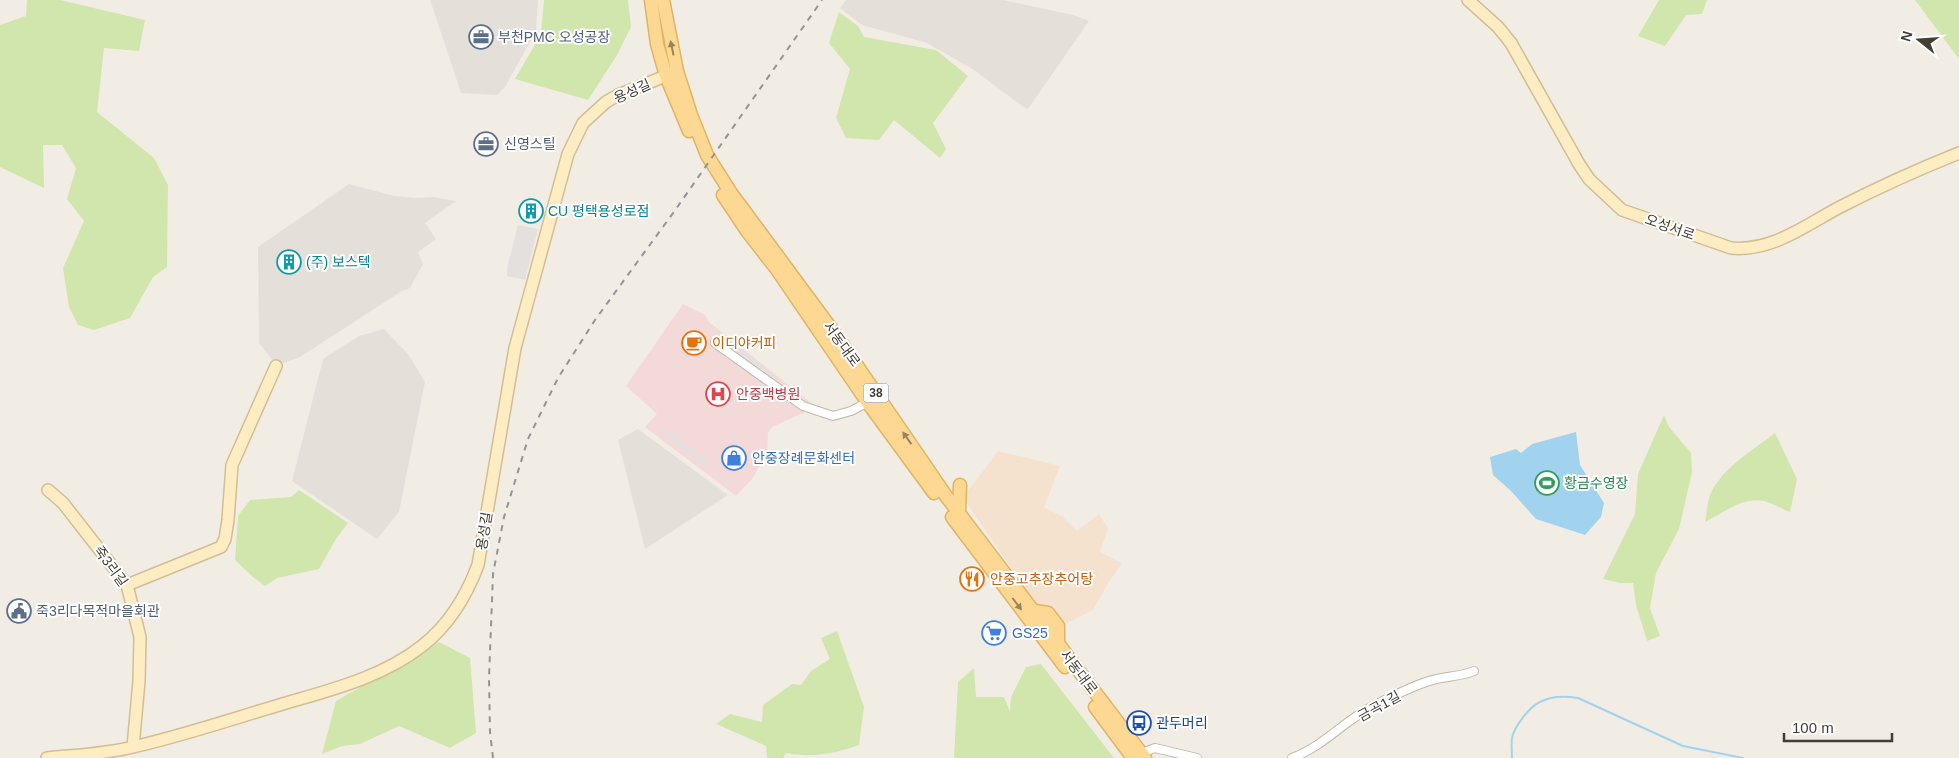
<svg xmlns="http://www.w3.org/2000/svg" width="1959" height="758" font-family="Helvetica,'Noto Sans KR',sans-serif">
<style>
.commercial{fill:#f4e2cf}
.industrial{fill:#e4dfd9}
.medical{fill:#f3d9d7}
.green{fill:#d0e6ad}
.parking{fill:#e3e0dd}
.water{fill:#a1d3ef}
.lines{fill:none;stroke-linecap:round;stroke-linejoin:round}
.stream{stroke:#a1d3ef;stroke-width:2}
.street-casing{stroke:#c0b7aa;stroke-width:10}
.secondary-casing{stroke:#d2be95;stroke-width:14}
.primary-casing{stroke:#e1b463;stroke-width:15}
.street{stroke:#fff;stroke-width:8}
.secondary{stroke:#feecc3;stroke-width:11}
.primary{stroke:#fdd893;stroke-width:12}
.rail{stroke:#949494;stroke-width:2;stroke-dasharray:6 6;stroke-linecap:butt}
.oneway{fill:#97835f}
.labels{text-anchor:middle;dominant-baseline:central;stroke-width:4;stroke-linejoin:round;paint-order:stroke}
.shield{fill:#fff;stroke:#7c7771;stroke-width:1}
.shield-label{font-size:12px;font-weight:bold;fill:#443d34}
.service-label{font-size:14px;fill:#4e5e75;stroke:#fff;text-anchor:start}
.street-label{font-size:14px;fill:#443d34;stroke:#fff}
.culture-label{font-size:14px;fill:#0d838f;stroke:#fff;text-anchor:start}
.food-label{font-size:14px;fill:#c56008;stroke:#fff;text-anchor:start}
.health-label{font-size:14px;fill:#be3a42;stroke:#fff;text-anchor:start}
.shop-label{font-size:14px;fill:#366cbe;stroke:#fff;text-anchor:start}
.leisure-label{font-size:14px;fill:#27864d;stroke:#fff;text-anchor:start}
.transit-label{font-size:14px;fill:#164399;stroke:#fff;text-anchor:start}
</style>
<rect width="100%" height="100%" fill="#f2ede4"/>
<!-- commercial -->
<path class="commercial" d="M998 451 1060 466 1044 507 1063 517 1077 531 1099 514 1108 528 1100 552 1122 563 1107 585 1093 610 1065 624 1045 617 963 498Z"/>
<!-- industrial -->
<path class="industrial" d="M430 0H538L536 31 505 87 497 95 461 93Z
M846 0H1003L1073 15 1089 21 1028 109 1022 106 974 70 927 43 862 25 840 8Z
M349 184 394 196 415 198 434 197 456 201 425 223 436 239 418 252 423 264 410 288 402 291 300 357 281 364 274 362 259 343 258 247Z
M384 329 408 354 425 382 399 512 377 539 292 481 323 359 359 336Z
M638 429 728 495 645 549 618 440Z"/>
<!-- medical -->
<path class="medical" d="M683 304 705 315 709 322 810 402 812 412H805L772 427 768 433 767 454 752 479 736 496 645 427 657 414 626 386Z"/>
<!-- green -->
<path class="green" d="M27 0H60L145 20 139 51 104 48 97 112 154 158 168 185 167 267 153 277 130 318 94 330 78 325 69 307 63 268 84 221 67 199 76 168 62 145H43L44 188 0 167V25L26 16Z
M544 0H628L631 27 617 55 588 100 515 79 541 34Z
M1659 0H1707L1702 14 1686 15 1665 46 1638 36Z
M1915 0H1959V59Z
M839 12 858 26 864 37 936 50 968 76 933 123 946 149 940 158 894 120 879 140 846 138 836 118 850 69 829 43Z
M1664 415 1669 427 1691 453 1692 472 1679 529 1656 573 1650 608 1660 636 1647 641 1636 605 1633 583H1620L1603 579 1635 514 1638 474Z
M1775 433 1797 479 1790 512C1782 509 1772 503 1764 501 1742 497 1723 513 1705 522 1707 513 1707 503 1710 495 1722 468 1753 450 1775 433Z
M299 490 348 523 336 539 319 569 277 578 265 586 253 577 235 560 238 516 250 500 291 497Z
M837 631 864 707 859 745C834 754 811 758 786 753L783 758H767L766 746 716 724 730 714 762 722 763 705 792 684 801 685 811 671 830 659 821 638Z
M439 642 470 658 476 733 450 748 399 726 360 744 342 746 322 754 336 701Z
M1041 664 1114 758H954L958 682 974 668 976 697H1004L1010 711 1011 697 1026 667Z"/>
<!-- parking -->
<path class="parking" d="M518 225 538 229 525 280 507 276V268Z
M718 331 774 375 771 379 714 335Z
M665 428 709 462 706 467 662 432Z"/>
<!-- water -->
<path class="water" d="M1576 432 1580 465 1604 503 1601 517 1585 535 1536 519 1511 491 1493 475 1490 457 1516 449 1521 453 1532 444Z"/>
<g class="lines">
<!-- stream -->
<path class="stream" d="M1512 758C1512 752 1511 745 1512 738 1514 727 1530 706 1540 702 1551 696 1566 696 1578 698L1683 746 1743 758"/>
<!-- street casing -->
<g class="street-casing">
<path id="street" d="M715 343 803 406 833 416 851 411 870 401
M1141 757 1147 751 1155 748 1197 758
M1292 758C1324 746 1344 721 1373 706 1391 697 1417 683 1437 679 1450 676 1462 676 1474 671"/>
</g>
<!-- secondary casing -->
<g class="secondary-casing">
<path id="secondary" d="M1468 0 1498 27 1511 43 1579 164 1589 179 1622 210 1731 248C1772 252 1806 225 1840 207 1879 187 1919 169 1959 153
M48 490 63 503 127 585 140 637 139 681 133 747
M127 585 221 547 225 539 228 520 232 465 276 366
M47 758C76 755 105 754 133 747 181 736 229 720 276 706 326 691 380 679 422 646 449 625 466 597 478 565L515 348 568 154 583 123 606 102 618 95 673 73"/>
</g>
<!-- primary casing -->
<g class="primary-casing">
<path id="primary" d="M651 0 657 44 666 76 689 131
M663 0 677 71 691 115 707 155 731 193 836 335 946 496 1145 758
M723 195 747 231 778 271 868 403 934 493
M959 513 960 485
M952 517 1065 667
M1035 611 1048 613 1058 626V643
M1095 707 1133 758"/>
</g>
<!-- street -->
<use href="#street" class="street"/>
<!-- secondary -->
<use href="#secondary" class="secondary"/>
<!-- primary -->
<use href="#primary" class="primary"/>
<!-- rail -->
<path class="rail" d="M493 758 490 732 489 678 493 574 504 517 528 439 558 378 595 320 676 209 822 0"/>
</g>
<!-- one-way arrows -->
<defs><path id="oneway-solid" d="M-6-.8H1V-3.2L6.5 0L1 3.2V.8H-6Z" transform="scale(1.25)"/></defs>
<g class="oneway">
<use href="#oneway-solid" transform="translate(672 48) rotate(-102)"/>
<use href="#oneway-solid" transform="translate(907 438) rotate(-125)"/>
<use href="#oneway-solid" transform="translate(1017 604) rotate(53)"/>
</g>
<!-- icons -->
<defs>
<g id="office-ring" transform="scale(1.25)"><circle r="9.5" fill="#fff" stroke="#5c6f8a" stroke-width="1.5"/><path d="M-6-3h4V-5.5h4V-3h4V5H-6ZM-1-4.5V-3h2v-1.5ZM-6 0V1H6V0Z" fill="#5c6f8a"/></g>
<g id="building-ring" transform="scale(1.25)"><circle r="9.5" fill="#fff" stroke="#0f9aa8" stroke-width="1.5"/><path d="M-4-6H4V6H1V3H-1V6H-4ZM-2.5-4.3h1.7v1.8h-1.7ZM.8-4.3h1.7v1.8H.8ZM-2.5-1h1.7V.8h-1.7ZM.8-1h1.7V.8H.8Z" fill="#0f9aa8"/></g>
<g id="cafe-ring" transform="scale(1.25)"><circle r="9.5" fill="#fff" stroke="#e8710a" stroke-width="1.5"/><path d="M-5.5-4.5H6V0H3Q3 3.5 0 3.5H-2.5Q-5.5 3.5-5.5 0ZM3-3.2v2h1.7v-2ZM-6 4.5H4V6H-6Z" fill="#e8710a"/></g>
<g id="hospital-ring" transform="scale(1.25)"><circle r="9.5" fill="#fff" stroke="#e0444e" stroke-width="1.5"/><path d="M-5-5h3v3.5h4V-5h3V5h-3V1.5h-4V5h-3Z" fill="#e0444e"/></g>
<g id="shop-ring" transform="scale(1.25)"><circle r="9.5" fill="#fff" stroke="#3f7fe0" stroke-width="1.5"/><path d="M-5-2.5h2.3a2.7 3.5 0 0 1 5.4 0H5L5.5 6h-11ZM-1.5-2.5h3a1.5 2.3 0 0 0-3 0Z" fill="#3f7fe0"/></g>
<g id="stadium-ring" transform="scale(1.25)"><circle r="9.5" fill="#fff" stroke="#2e9e5b" stroke-width="1.5"/><path d="M0-5a6.5 5 0 1 0 0 10a6.5 5 0 1 0 0-10ZM-3.5-1.8h7v3.6h-7Z" fill="#2e9e5b"/></g>
<g id="restaurant-ring" transform="scale(1.25)"><circle r="9.5" fill="#fff" stroke="#e8710a" stroke-width="1.5"/><path d="M-5-6h1v4h1v-4h1v4h1v-4h1v5L-1.5 .5V6h-2V.5L-5-1ZM5-6V6H3V1.5H1.5Q1.5-4 5-6Z" fill="#e8710a"/></g>
<g id="civic-ring" transform="scale(1.25)"><circle r="9.5" fill="#fff" stroke="#5c6f8a" stroke-width="1.5"/><path d="M-.6-6.5H3V-4.5H.6V-3L4-1V1h2V6H-6V1h2V-1L-.6-3ZM-1.2 2.5V6h2.4V2.5Z" fill="#5c6f8a"/></g>
<g id="supermarket-ring" transform="scale(1.25)"><circle r="9.5" fill="#fff" stroke="#3f7fe0" stroke-width="1.5"/><path d="M-6-5.5h2.5l.6 2H6L4.5 2H-2.5L-4.4-4H-6ZM-1.5 3.2a1.3 1.3 0 1 0 .1 0ZM3 3.2a1.3 1.3 0 1 0 .1 0Z" fill="#3f7fe0"/></g>
<g id="bus-ring" transform="scale(1.25)"><circle r="9.5" fill="#fff" stroke="#1a4fb4" stroke-width="1.5"/><path d="M-5-6H5V4H4V6H2V4H-2V6H-4V4H-5ZM-3.5-4V0h7V-4ZM-3.5 1.2v1.5H-2V1.2ZM2 1.2v1.5H3.5V1.2Z" fill="#1a4fb4"/></g>
</defs>
<g fill-rule="evenodd">
<use href="#office-ring" x="481" y="37"/>
<use href="#office-ring" x="486" y="144"/>
<use href="#building-ring" x="531" y="211"/>
<use href="#building-ring" x="289" y="262"/>
<use href="#cafe-ring" x="694" y="343"/>
<use href="#hospital-ring" x="718" y="394"/>
<use href="#shop-ring" x="734" y="458"/>
<use href="#stadium-ring" x="1547" y="483"/>
<use href="#restaurant-ring" x="972" y="579"/>
<use href="#civic-ring" x="19" y="611"/>
<use href="#supermarket-ring" x="994" y="633"/>
<use href="#bus-ring" x="1139" y="723"/>
</g>
<g class="labels">
<!-- shield labels -->
<rect class="shield" x="863.5" y="383.5" width="25" height="19" rx="4"/>
<g class="shield-label">
<text x="876" y="393">38</text>
</g>
<!-- service labels -->
<g class="service-label">
<text x="498" y="37">부천PMC 오성공장</text>
<text x="504" y="144">신영스틸</text>
<text x="36" y="611">죽3리다목적마을회관</text>
</g>
<!-- street labels -->
<g class="street-label">
<text transform="translate(632 91) rotate(-24)">용성길</text>
<text transform="translate(1670 227) rotate(19)">오성서로</text>
<text transform="translate(842 344) rotate(54)">서동대로</text>
<text transform="translate(484 531) rotate(-81)">용성길</text>
<text transform="translate(111 566) rotate(54)">죽3리길</text>
<text transform="translate(1079 672) rotate(53)">서동대로</text>
<text transform="translate(1379 706) rotate(-29)">금곡1길</text>
</g>
<!-- culture labels -->
<g class="culture-label">
<text x="548" y="211">CU 평택용성로점</text>
<text x="306" y="262">(주) 보스텍</text>
</g>
<!-- food labels -->
<g class="food-label">
<text x="712" y="343">이디야커피</text>
<text x="990" y="579">안중고추장추어탕</text>
</g>
<!-- health labels -->
<g class="health-label">
<text x="736" y="394">안중백병원</text>
</g>
<!-- shop labels -->
<g class="shop-label">
<text x="752" y="458">안중장례문화센터</text>
<text x="1012" y="633">GS25</text>
</g>
<!-- leisure labels -->
<g class="leisure-label">
<text x="1564" y="483">황금수영장</text>
</g>
<!-- transit labels -->
<g class="transit-label">
<text x="1156" y="723">관두머리</text>
</g>
</g>
<!-- north arrow -->
<g transform="translate(1919 40) rotate(287)" stroke="#ffffff" stroke-width="4" paint-order="stroke">
<path d="M0-4L9 19L0 12L-9 19Z" fill="#443d34"/>
<text y="-8" font-size="14" font-weight="bold" text-anchor="middle" fill="#443d34">N</text>
</g>
<!-- scale -->
<path d="M1784 733v8h108v-8" fill="none" stroke="#443d34" stroke-width="2.5"/>
<text x="1792" y="733" font-size="15" fill="#443d34" stroke="#ffffff" stroke-width="4" paint-order="stroke">100 m</text>
</svg>
